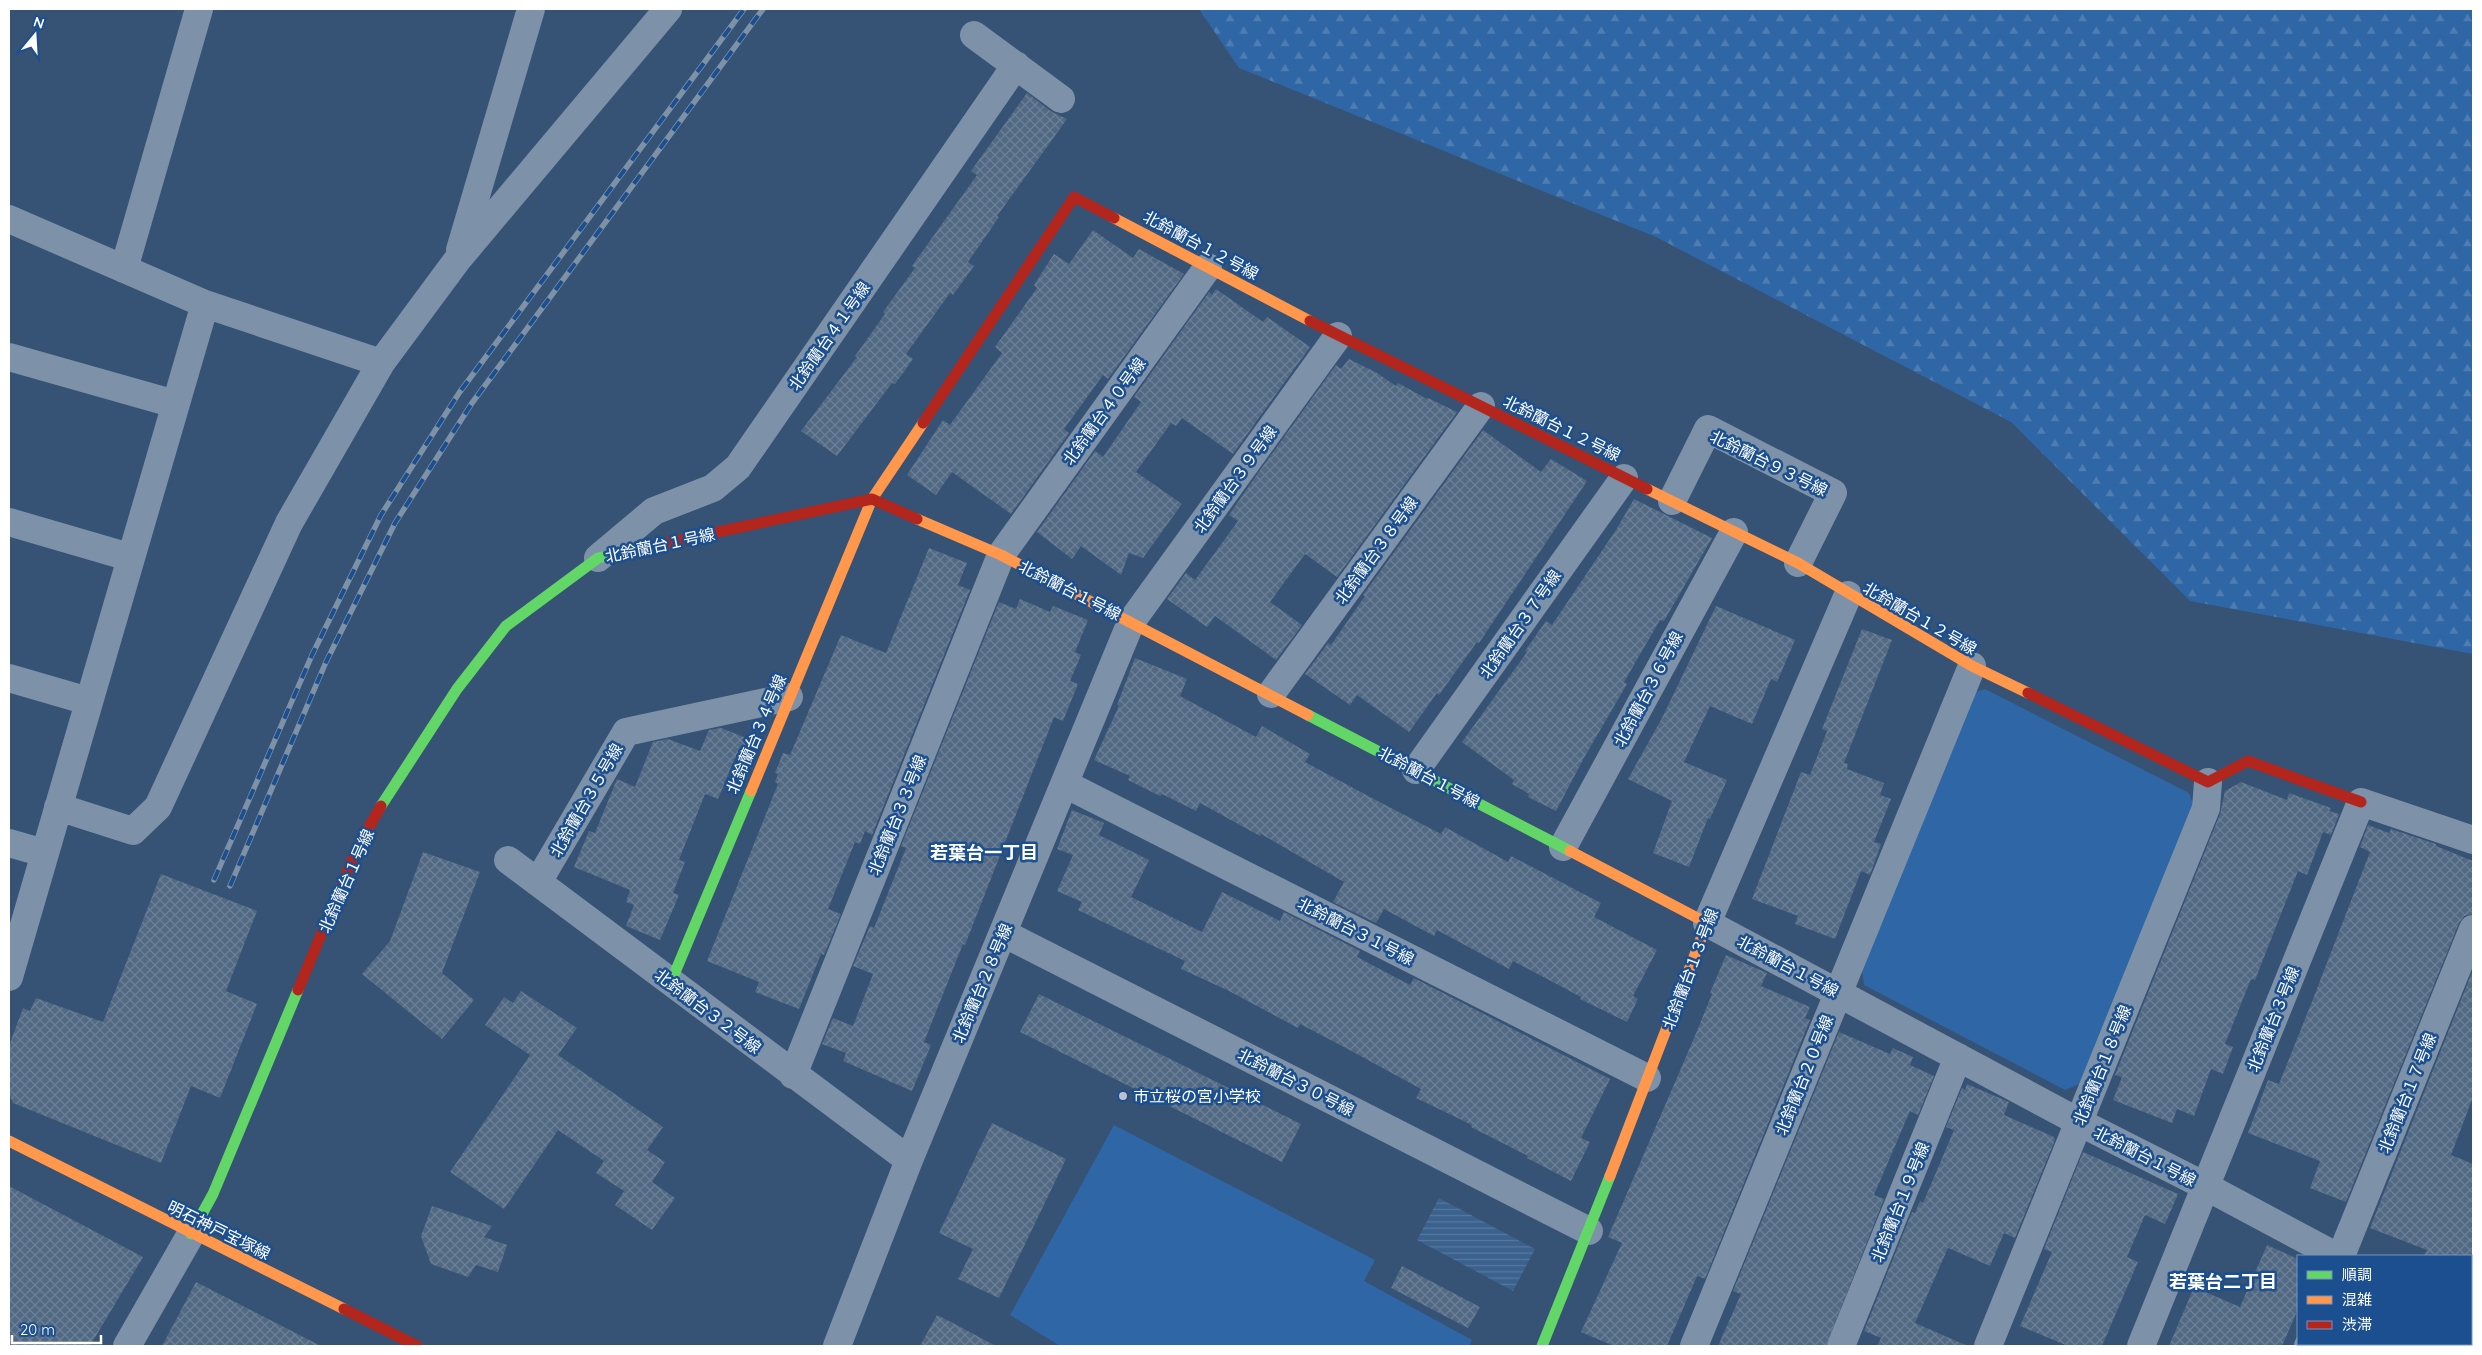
<svg xmlns="http://www.w3.org/2000/svg" width="2482" height="1355" font-family="Quicksand,'Noto Sans JP',sans-serif">
<style>
.forest{fill:url(#forest-firs)}
.park{fill:#2f66a5}
.water{fill:url(#water-rules)}
.building{fill:url(#building-cross-hatch)}
.lines{fill:none;stroke-linecap:round;stroke-linejoin:round}
.street{stroke:#7d92a8;stroke-width:28}
.fast{stroke:#63d668;stroke-width:11}
.slow{stroke:#ff974d;stroke-width:11}
.jam{stroke:#b3261e;stroke-width:11}
.rail-casing{stroke:#7e92a7;stroke-width:5.5}
.rail{stroke:#1b4f8f;stroke-width:4;stroke-dasharray:11;stroke-linecap:butt}
.poi-dot{fill:#b9c2ce;stroke:#1b4f8f;stroke-width:2}
.labels{text-anchor:middle;dominant-baseline:central;stroke-width:5;stroke-linejoin:round;paint-order:stroke}
.street-label{font-size:16px;fill:#fff;stroke:#1b4f8f}
.poi-label{font-size:16px;fill:#fff;stroke:#1b4f8f;text-anchor:start}
.neighbourhood-label{font-size:18px;font-weight:bold;fill:#fff;stroke:#1b4f8f}
</style>
<defs>
<pattern id="forest-firs" width="22" height="20" patternUnits="userSpaceOnUse" patternTransform="scale(1.25)"><rect width="22" height="20" fill="#2f66a5"/><path d="M5 1l3.5 6h-7zM16 11l3.5 6h-7z" fill="#4e7db2"/></pattern>
<pattern id="water-rules" width="6" height="5" patternUnits="userSpaceOnUse" patternTransform="scale(1.25)"><rect width="6" height="5" fill="#3b618d"/><path d="M0 2.5h6" fill="none" stroke="#58799e"/></pattern>
<pattern id="building-cross-hatch" width="8" height="8" patternUnits="userSpaceOnUse" patternTransform="scale(1.25)"><rect width="8" height="8" fill="#526984"/><path d="M0 0l8 8M0 8l8-8" fill="none" stroke="#6c8096"/></pattern>
</defs>
<rect width="100%" height="100%" fill="#365274"/>
<!-- forest -->
<path class="forest" d="M1199 9H2473V654L2190 601 2011 422 1656 237 1239 68Z"/>
<!-- park -->
<path class="park" d="M1985 689 2189 793 2195 809 2080 1084 2065 1090 1864 985 1861 963 1972 693Z
M1114 1125 1375 1260 1364 1281 1472 1340 1469 1346H1060L1010 1315Z"/>
<!-- water -->
<path class="water" d="M1439 1198 1535 1249 1513 1291 1417 1240Z"/>
<!-- building -->
<path class="building" d="M1027 93 1052 112 1067 119 997 216 999 217 968 262 974 266 953 295 950 293 906 354 913 359 906 369 895 384 892 383 837 456 801 431 857 357 855 356 885 314 883 312 915 268 912 266 977 175 971 171Z
M1093 230 1133 258 1139 249 1184 274 1108 379 1103 375 1064 429 1069 433 1011 514 952 472 936 495 907 475 943 420 950 425 1002 353 995 347 1037 288 1034 285 1054 254 1069 264Z
M1216 289 1263 322 1267 317 1310 347 1233 454 1182 418 1176 426 1171 423 1136 472 1182 504 1143 558 1129 553 1121 575 1081 546 1072 559 1037 532 1095 451 1103 457 1141 402 1134 397 1209 292 1212 295Z
M1349 359 1377 373 1396 386 1398 383 1427 399 1428 398 1457 412 1337 577 1305 554 1270 602 1302 625 1276 660 1215 616 1207 627 1167 599 1186 573 1195 580 1238 521 1229 515 1258 473 1336 365 1341 369Z
M1483 430 1541 472 1551 459 1587 481 1479 643 1477 642 1439 695 1437 693 1409 732 1357 695 1350 705 1305 674 1328 643 1331 645 1365 596 1363 595Z
M1634 499 1712 538 1664 621 1660 620 1624 682 1627 684 1585 756 1556 811 1528 797 1529 794 1512 784 1514 780 1462 742 1527 652 1525 651 1546 621 1552 625 1616 530Z
M929 548 967 563 958 585 970 590 872 835 865 831 860 844 855 842 828 909 841 914 824 955 821 954 799 1009 755 992 759 982 707 961 778 784 775 782 778 774 775 773 783 753 790 755 841 635 886 653Z
M1020 599 1050 612 1053 606 1088 620 1075 652 1081 655 1070 681 1078 684 1063 721 1054 717 965 945 963 944 924 1042 931 1045 912 1091 843 1061 846 1053 822 1044 833 1018 853 1026 873 974 853 966 870 926 874 928 906 848 901 846 999 602 1016 609Z
M1716 606 1795 640 1777 682 1771 679 1752 724 1710 706 1684 762 1727 780 1710 819 1708 818 1689 867 1653 853 1672 801 1628 779 1662 718Z
M1862 629 1892 640 1844 763 1848 764 1847 769 1884 783 1880 795 1891 799 1874 842 1881 844 1870 875 1861 871 1835 939 1795 924 1798 916 1752 899 1801 772 1810 775 1827 731 1822 729Z
M1135 658 1187 679 1180 696 1256 737 1262 726 1310 754 1305 762 1370 797 1441 834 1445 827 1508 862 1511 856 1601 903 1594 917 1657 950 1633 996 1638 999 1627 1022 1580 999 1581 997 1513 961 1509 969 1437 930 1434 936 1384 909 1376 923 1333 902 1344 882 1261 834 1260 836 1200 803 1196 811 1162 794 1160 796 1128 780 1130 776 1094 760 1119 706 1117 705Z
M721 728 754 741 746 762 735 758 718 799 705 794 679 860 685 862 673 893 679 895 660 940 626 926 634 905 626 902 630 890 574 867 589 831 595 833 617 779 635 787 653 742 668 739 700 751 709 730Z
M2241 782 2287 800 2289 793 2331 808 2329 811 2339 814 2331 835 2323 832 2307 875 2298 871 2255 980 2251 979 2225 1044 2233 1047 2223 1074 2211 1069 2194 1116 2177 1109 2172 1123 2113 1100 2122 1077 2115 1075 2220 814 2225 791Z
M1072 810 1104 823 1099 835 1149 860 1131 897 1202 932 1222 892 1280 921 1284 912 1360 951 1357 957 1410 985 1414 978 1610 1079 1581 1138 1590 1142 1571 1181 1527 1158 1528 1156 1471 1127 1472 1125 1416 1098 1421 1089 1344 1047 1300 1024 1298 1028 1229 991 1181 969 1185 961 1078 910 1082 902 1057 891 1073 855 1057 849Z
M2368 825 2389 833 2391 829 2436 844V846L2473 861V914L2464 916 2459 923 2346 1202 2310 1188 2320 1161 2248 1133 2268 1080 2279 1084 2311 1004 2370 852 2360 847Z
M423 852 480 872 442 973 474 1000 442 1039 362 974 390 941Z
M161 874 257 911 226 991 257 1004 220 1098 191 1086 161 1163 13 1103 9 1094V1046L23 1008 30 1011 36 998 103 1022Z
M1726 955 1767 973 1761 986 1810 1007 1805 1018 1810 1020 1705 1279 1697 1276 1667 1346H1614L1581 1332 1622 1243 1608 1237 1692 1043 1712 994 1710 993Z
M2473 970V1097L2451 1155 2473 1164V1256H2424L2427 1250 2370 1228Z
M521 991 577 1028 558 1055 663 1127 647 1150 665 1162 652 1182 675 1198 652 1230 615 1205 624 1191 596 1173 604 1161 558 1130 504 1209 450 1172 530 1055 485 1025 504 997 513 1003Z
M1039 994 1301 1124 1282 1162 1020 1032Z
M1839 1032 1890 1054 1893 1048 1913 1057 1910 1065 1934 1076 1918 1115 1910 1111 1874 1195 1884 1199 1826 1346H1718L1741 1294 1733 1291Z
M1967 1084 2009 1102 2004 1115 2054 1137 2055 1140 2015 1238 2004 1233 1990 1266 1948 1248 1915 1323 1968 1346H1877L1881 1338 1864 1331 1912 1212 1915 1213 1920 1201 1923 1203 1954 1130 1946 1127 1962 1088 1965 1090Z
M992 1123 1066 1159 999 1298 958 1279 973 1249 939 1233Z
M2083 1152 2178 1194 2165 1224 2145 1215 2127 1257 2138 1262 2102 1346H2068L2020 1326 2052 1252 2044 1249Z
M9 1186 143 1257 90 1346H9Z
M432 1206 492 1226 484 1237 507 1245 498 1272 476 1265 468 1277 431 1264 421 1236Z
M2267 1245 2298 1259V1309L2282 1346H2169L2194 1287 2240 1307Z
M1402 1266 1480 1307 1468 1328 1391 1288Z
M196 1282 321 1346H162Z
M937 1315 951 1322 996 1346H920Z"/>
<g class="lines">
<!-- street -->
<path class="street" d="M974 35 1061 99
M9 219 205 304 381 363
M460 250 531 9
M124 269 199 9
M9 357 175 404
M1672 501 1708 429 1833 493 1798 563
M9 522 129 557
M598 558 654 511 713 488 738 467 1016 65
M1848 595 1707 923 2079 1122 2205 1186 2336 1256
M9 678 88 701
M1271 694 1481 406
M1416 770 1624 478
M1065 784 1647 1078
M58 807 133 831 158 807 289 523 381 363 458 259 668 9
M9 843 44 853
M1563 847 1734 532
M508 860 909 1160
M538 882 626 732 789 697
M1003 933 1589 1231
M9 977 205 304
M793 1075 1001 555 1208 267
M2341 1256 2473 929
M2471 1310 2473 1304
M127 1346 191 1234
M837 1346 909 1160 1131 622 1338 336
M1694 1346 1972 666
M1841 1346 1958 1057
M1988 1346 2206 808 2208 782
M2141 1346 2361 802 2473 840
M2308 1346 2309 1344
M2458 1346 2459 1344"/>
<!-- fast -->
<path class="fast" d="M1308 715 1570 851
M381 806 457 689 506 626 598 558 652 546
M671 982 751 791
M191 1234 213 1194 298 990
M1542 1346 1610 1176"/>
<!-- slow -->
<path class="slow" d="M1114 218 1310 321
M1647 489 1798 563 1972 666 2028 693
M917 519 1001 555 1308 715
M751 791 872 499 923 423
M1570 851 1707 923 1610 1176
M9 1141 344 1309"/>
<!-- jam -->
<path class="jam" d="M1310 321 1647 489
M923 423 1074 197 1114 218
M652 546 872 499 917 519
M2028 693 2208 782 2248 761 2361 802
M298 990 358 846 381 806
M344 1309 417 1346"/>
<!-- rail casing -->
<g class="rail-casing">
<path id="rail" d="M214 880 312 655 381 515 459 393 744 9
M230 886 326 662 395 523 472 403 763 9"/>
</g>
<!-- rail -->
<use href="#rail" class="rail"/>
</g>
<!-- markers -->
<circle class="poi-dot" cx="1123" cy="1096" r="5"/>
<g class="labels">
<!-- street labels -->
<g class="street-label">
<text transform="translate(1201 245) rotate(28)">北鈴蘭台１２号線</text>
<text transform="translate(829 336) rotate(-55)">北鈴蘭台４１号線</text>
<text transform="translate(1104 411) rotate(-54)">北鈴蘭台４０号線</text>
<text transform="translate(1562 428) rotate(26)">北鈴蘭台１２号線</text>
<text transform="translate(1769 463) rotate(26)">北鈴蘭台９３号線</text>
<text transform="translate(1235 479) rotate(-54)">北鈴蘭台３９号線</text>
<text transform="translate(660 545) rotate(-12)">北鈴蘭台１号線</text>
<text transform="translate(1376 550) rotate(-54)">北鈴蘭台３８号線</text>
<text transform="translate(1070 590) rotate(27)">北鈴蘭台１号線</text>
<text transform="translate(1920 618) rotate(30)">北鈴蘭台１２号線</text>
<text transform="translate(1520 624) rotate(-55)">北鈴蘭台３７号線</text>
<text transform="translate(1648 689) rotate(-62)">北鈴蘭台３６号線</text>
<text transform="translate(756 734) rotate(-67)">北鈴蘭台３４号線</text>
<text transform="translate(1429 777) rotate(28)">北鈴蘭台１号線</text>
<text transform="translate(586 800) rotate(-60)">北鈴蘭台３５号線</text>
<text transform="translate(897 815) rotate(-68)">北鈴蘭台３３号線</text>
<text transform="translate(346 881) rotate(-66)">北鈴蘭台１号線</text>
<text transform="translate(1356 931) rotate(27)">北鈴蘭台３１号線</text>
<text transform="translate(1788 966) rotate(28)">北鈴蘭台１号線</text>
<text transform="translate(1690 969) rotate(-69)">北鈴蘭台１３号線</text>
<text transform="translate(982 983) rotate(-67)">北鈴蘭台２８号線</text>
<text transform="translate(708 1011) rotate(37)">北鈴蘭台３２号線</text>
<text transform="translate(2273 1019) rotate(-68)">北鈴蘭台３号線</text>
<text transform="translate(2102 1065) rotate(-68)">北鈴蘭台１８号線</text>
<text transform="translate(1804 1075) rotate(-68)">北鈴蘭台２０号線</text>
<text transform="translate(1296 1082) rotate(27)">北鈴蘭台３０号線</text>
<text transform="translate(2407 1093) rotate(-68)">北鈴蘭台１７号線</text>
<text transform="translate(2145 1156) rotate(27)">北鈴蘭台１号線</text>
<text transform="translate(1900 1202) rotate(-68)">北鈴蘭台１９号線</text>
<text transform="translate(219 1230) rotate(26)">明石神戸宝塚線</text>
</g>
<!-- poi labels -->
<g class="poi-label">
<text x="1133" y="1096">市立桜の宮小学校</text>
</g>
<!-- neighbourhood labels -->
<g class="neighbourhood-label">
<text x="984" y="852">若葉台一丁目</text>
<text x="2223" y="1281">若葉台二丁目</text>
</g>
</g>
<!-- border -->
<rect width="2482" height="1355" fill="none" stroke="#ffffff" stroke-width="20"/>
<!-- legend -->
<rect x="2297" y="1255" width="175" height="90" fill="#1b4f8f" stroke="#7695bc"/>
<rect x="2307" y="1271" width="25" height="8" fill="#63d668" stroke="#7695bc"/>
<text x="2342" y="1280" font-size="15" fill="#ffffff">順調</text>
<rect x="2307" y="1296" width="25" height="8" fill="#ff974d" stroke="#7695bc"/>
<text x="2342" y="1305" font-size="15" fill="#ffffff">混雑</text>
<rect x="2307" y="1321" width="25" height="8" fill="#b3261e" stroke="#7695bc"/>
<text x="2342" y="1330" font-size="15" fill="#ffffff">渋滞</text>
<!-- north arrow -->
<g transform="translate(35 35) rotate(18)" stroke="#1b4f8f" stroke-width="4" paint-order="stroke">
<path d="M0-4L9 19L0 12L-9 19Z" fill="#ffffff"/>
<text y="-8" font-size="14" font-weight="bold" text-anchor="middle" fill="#ffffff">N</text>
</g>
<!-- scale -->
<path d="M12 1335v8h89v-8" fill="none" stroke="#ffffff" stroke-width="2.5"/>
<text x="20" y="1335" font-size="15" fill="#ffffff" stroke="#1b4f8f" stroke-width="4" paint-order="stroke">20 m</text>
</svg>
